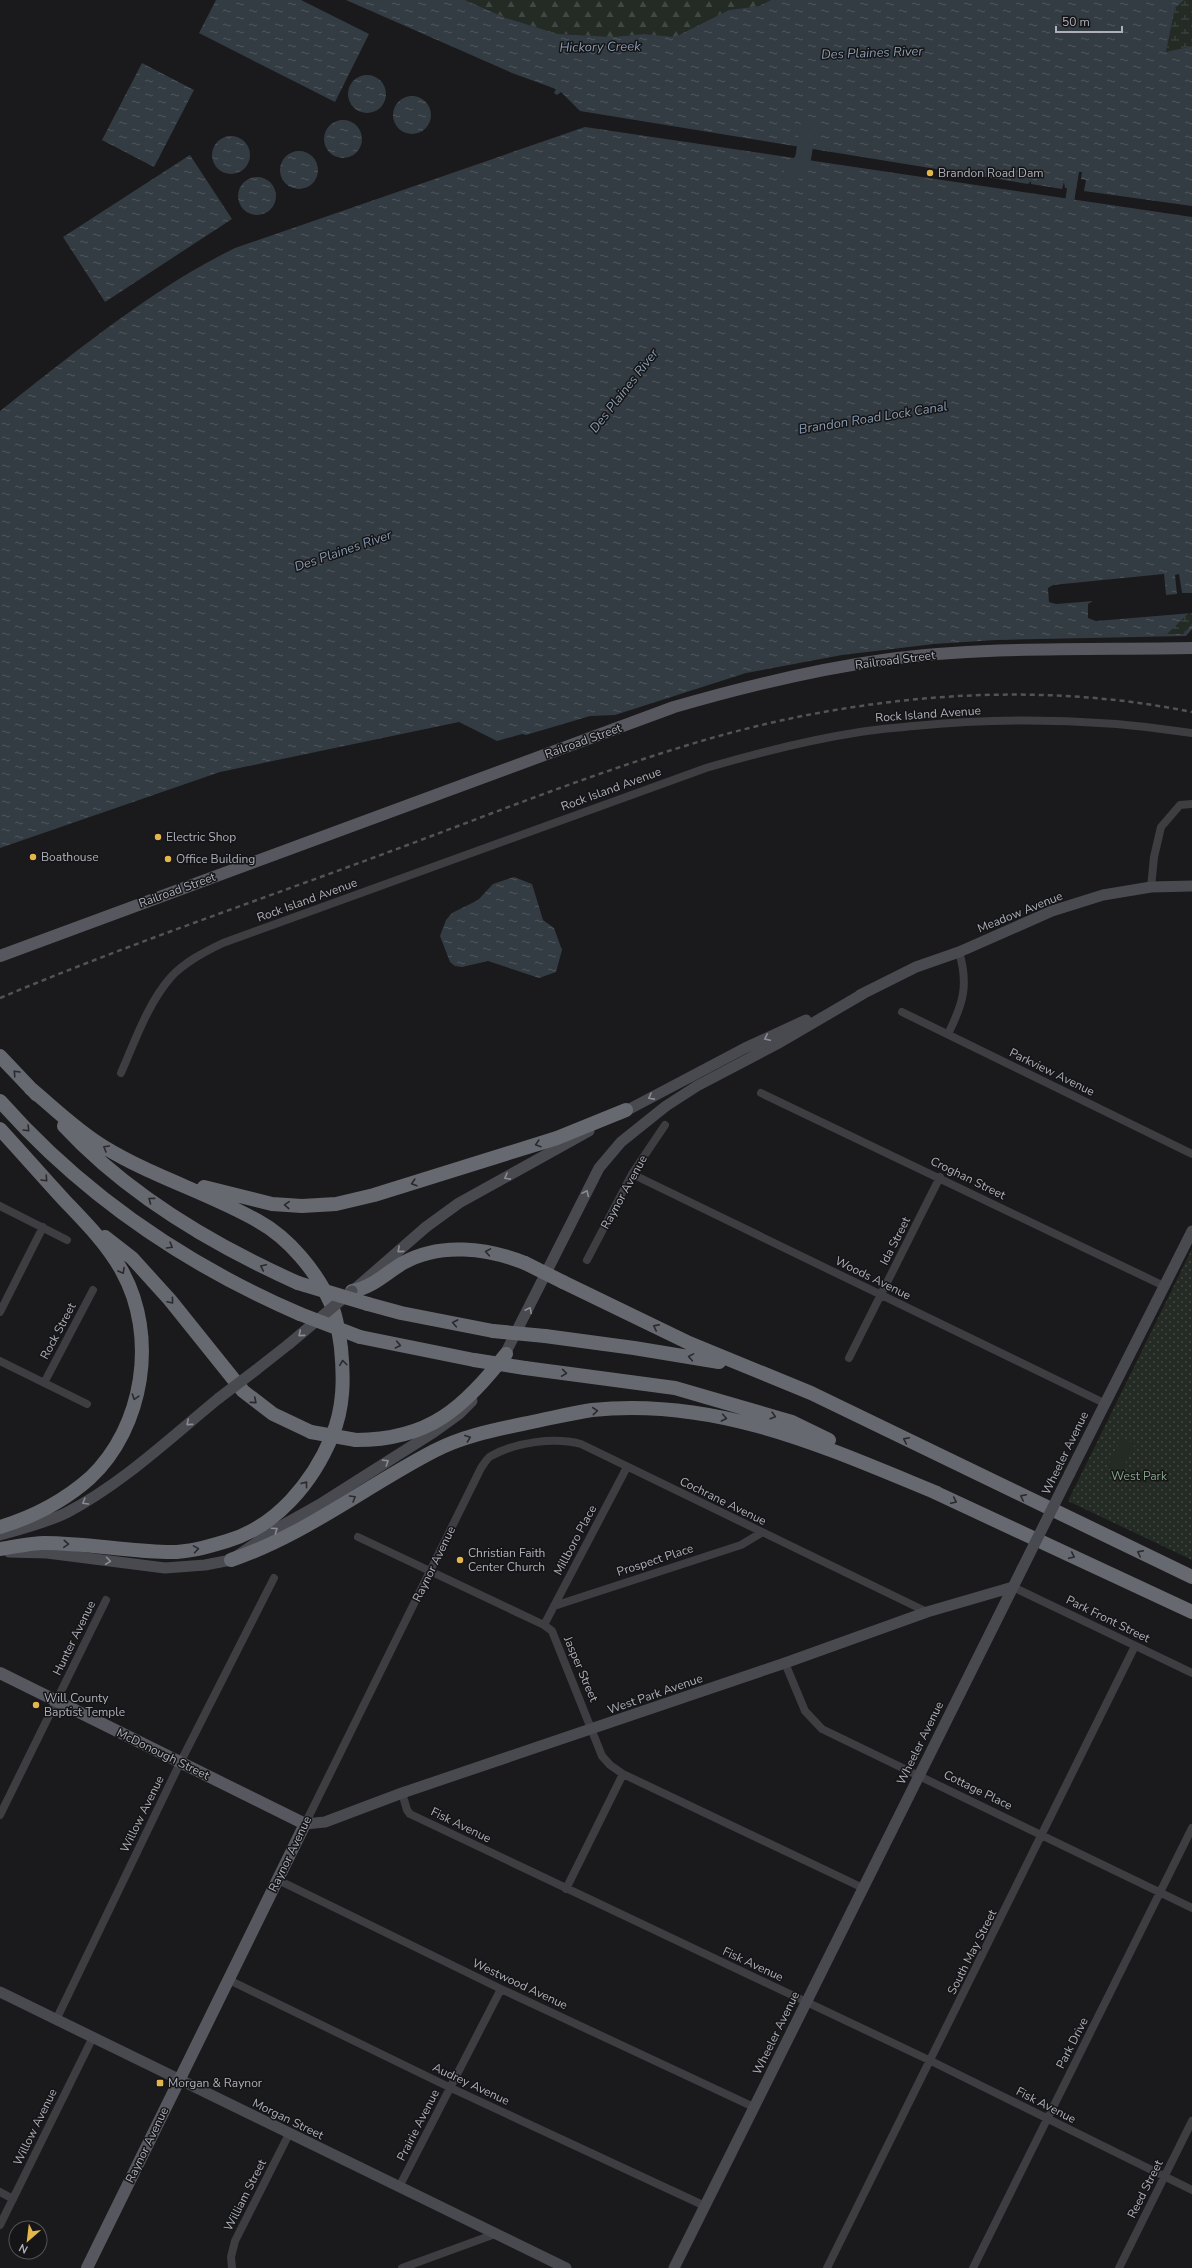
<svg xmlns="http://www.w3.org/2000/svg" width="1192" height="2268" font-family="'Nunito Sans',sans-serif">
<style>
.green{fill:url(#green-dots)}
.forest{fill:url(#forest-firs)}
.wetland{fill:url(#wetland-marsh)}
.pitch{fill:#242b25}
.water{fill:url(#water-ripples)}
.pier{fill:#1a191b}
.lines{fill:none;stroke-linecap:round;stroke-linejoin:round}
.canal{stroke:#343c43;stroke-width:9}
.river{stroke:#343c43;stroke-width:16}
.street{stroke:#3d3d42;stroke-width:8}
.secondary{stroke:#494a50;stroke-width:11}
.primary{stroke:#57585f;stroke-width:12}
.highway{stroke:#676971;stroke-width:14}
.rail{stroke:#525359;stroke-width:2.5;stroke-dasharray:5 4;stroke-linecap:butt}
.secondary-bridge{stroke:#494a50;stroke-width:11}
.highway-bridge{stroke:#676971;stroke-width:14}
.oneway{stroke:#8a8c95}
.oneway2{stroke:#2a292d}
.poi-dot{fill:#e2b64b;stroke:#151416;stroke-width:1.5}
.labels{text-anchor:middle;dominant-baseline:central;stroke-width:3;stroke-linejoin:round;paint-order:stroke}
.poi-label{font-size:12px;fill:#adb0ba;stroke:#151416;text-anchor:start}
.street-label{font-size:12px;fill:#adb0ba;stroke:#151416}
.park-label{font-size:12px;fill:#86a389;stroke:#151416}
.water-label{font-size:13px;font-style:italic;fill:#889cb1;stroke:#151416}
</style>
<defs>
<pattern id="green-dots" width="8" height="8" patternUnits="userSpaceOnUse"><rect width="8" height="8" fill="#242b25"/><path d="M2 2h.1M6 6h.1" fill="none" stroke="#414743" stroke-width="1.8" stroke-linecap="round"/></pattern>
<pattern id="forest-firs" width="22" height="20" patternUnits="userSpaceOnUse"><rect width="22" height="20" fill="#242b25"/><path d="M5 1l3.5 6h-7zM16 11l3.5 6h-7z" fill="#414743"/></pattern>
<pattern id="wetland-marsh" width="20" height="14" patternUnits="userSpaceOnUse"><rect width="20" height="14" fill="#242b25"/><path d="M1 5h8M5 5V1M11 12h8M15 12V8" fill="none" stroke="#414743"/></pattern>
<pattern id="water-ripples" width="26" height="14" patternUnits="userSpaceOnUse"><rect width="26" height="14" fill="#343c43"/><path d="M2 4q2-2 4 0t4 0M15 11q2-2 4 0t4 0" fill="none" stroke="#4f565c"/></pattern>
</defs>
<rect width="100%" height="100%" fill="#1a191b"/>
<!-- green -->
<path class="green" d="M1192 1249V1560L1068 1501Z"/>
<!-- forest -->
<path class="forest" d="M465 0H771L759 6 729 10 675 37 644 34 613 37 558 34 506 18Z"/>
<!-- wetland -->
<path class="wetland" d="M1184 0H1192V46L1166 52 1175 8Z
M1192 610V624L1183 634H1166Z"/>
<!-- pitch -->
<path class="pitch" d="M1122 1438 1135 1444 1121 1472 1108 1465Z
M1139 1469 1142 1470 1135 1484 1131 1481 1130 1473 1133 1470Z
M1144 1470 1147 1473 1150 1479 1145 1486 1137 1485Z"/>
<!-- water -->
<path class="water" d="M216 0H301L369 34 335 102 199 33Z
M346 0H465L506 18 558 34 613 37 644 34 675 37 729 10 759 6 771 0H1184L1175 8 1166 52 1192 46V206L1084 191 1086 180 1081 179 1082 172H1079L1076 190 1065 188 1064 182 1062 189 1031 184V181L1028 184 580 111 561 92 557 95 554 93 556 89 512 73Z
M142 63 194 90 154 167 102 140Z
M348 94a19 19 0 1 1 38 0a19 19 0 1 1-38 0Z
M393 115a19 19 0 1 1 38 0a19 19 0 1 1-38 0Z
M324 139a19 19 0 1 1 38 0a19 19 0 1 1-38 0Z
M585 127 1192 217V610L1167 634H1183L1192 624V629L1186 636 996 640 934 644 842 655 746 673 615 715 590 716 526 735 522 734 497 741 459 722 220 772 0 848V411C73 354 151 289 235 248Z
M212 155a19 19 0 1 1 38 0a19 19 0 1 1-38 0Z
M280 170a19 19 0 1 1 38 0a19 19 0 1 1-38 0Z
M190 155 232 219 105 302 63 237Z
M238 196a19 19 0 1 1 38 0a19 19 0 1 1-38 0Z
M514 877 532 884 543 920 554 928 562 950 556 972 539 978 488 961 462 967 455 966 450 962 440 936 446 920 452 913 478 900 493 884Z"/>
<!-- pier -->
<path class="pier" d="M1164 574 1166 595 1177 594 1175 575 1179 574 1182 593H1192V613L1096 621 1088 618V604L1093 601 1056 604 1049 602 1048 588 1053 585Z"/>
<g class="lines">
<!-- canal -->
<path class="canal" d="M1070 199 1073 179"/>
<!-- river -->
<path class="river" d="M790 177 803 159 808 127"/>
<!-- street -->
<path class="street" d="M1151 887 1154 857 1161 827 1180 805 1192 804
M902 1012 1192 1154
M948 1034C963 1004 969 985 959 952
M121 1073C135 1041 148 1003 171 977 185 962 204 952 223 943L706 768C757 753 808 740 860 732 878 729 896 728 914 726 1007 717 1100 719 1192 733
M761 1093 1164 1286
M632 1174 1104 1403
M0 1206 67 1240
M587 1260 632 1174 665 1125
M0 1312 43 1227
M849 1358 940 1177
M0 1361 87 1404
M44 1383 93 1290
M358 1537 544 1625 552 1631 602 1756 610 1765 623 1774 863 1888
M1013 1587 1192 1673
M554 1606 741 1545 761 1533
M544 1625 627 1467
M785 1663 805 1711 822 1729 1192 1908
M402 1793 407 1810 410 1814 931 2061 1192 2190
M0 1815 106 1600
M305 1824 481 1468C484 1464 487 1458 491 1456 516 1442 554 1437 581 1444L927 1612
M278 1880 501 1989 754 2107
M566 1889 623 1774
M229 1980 451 2088 705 2206
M56 2020 180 1763 274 1578
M399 2187 501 1989
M0 2192 13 2199
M0 2225 92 2039
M232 2268 231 2257 235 2241 289 2134
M402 2268 495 2234
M827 2268 1135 1646
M973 2268 1192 1828
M1119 2268 1192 2121"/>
<!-- secondary -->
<path class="secondary" d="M860 995 916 967 959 952 1052 911 1103 895 1151 887 1192 886
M620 1114 745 1048 806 1020
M356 1288 426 1227 459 1203 589 1131
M502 1360 599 1168 621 1142 666 1106 697 1086 777 1044 866 992
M256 1370 289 1344
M1070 1473 1192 1231
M0 1535C22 1529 45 1523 66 1513 122 1484 170 1438 219 1398
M9 1552 47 1553 165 1568 205 1565 231 1560 281 1526 322 1503 434 1432 459 1414 472 1401
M305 1824 325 1822 402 1793 785 1663 927 1612 1013 1587
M0 1992 566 2268
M674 2268 1022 1569"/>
<!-- primary -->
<path class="primary" d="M0 956 674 707C743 687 812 670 883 660 985 646 1090 650 1192 648
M0 1673 305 1824 87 2268"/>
<!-- highway -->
<path class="highway" d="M0 1056 37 1095
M0 1101C84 1196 184 1264 300 1314
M64 1126C128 1195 213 1245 298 1283
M0 1129C22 1153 43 1177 65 1201 86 1223 107 1244 122 1271 158 1336 144 1427 90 1478 64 1501 33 1517 0 1527
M204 1187 272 1204 302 1206 336 1204 374 1195 557 1138 626 1110
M105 1237 132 1258 170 1300 243 1391 273 1414 311 1432
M563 1282 689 1343 811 1393 1192 1577
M352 1291C372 1288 386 1273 403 1263 440 1242 487 1248 525 1263
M368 1304 401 1313 493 1331
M545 1336 634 1348 719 1362
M360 1337 474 1360
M525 1368 675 1388 792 1422 829 1440
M356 1440C430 1440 463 1408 506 1354
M930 1490 1192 1612
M0 1549C15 1547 30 1543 44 1543 85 1543 125 1551 166 1552 187 1553 207 1547 227 1541 276 1527 313 1482 332 1436 344 1408 344 1378 341 1348 339 1334 337 1317 331 1304 317 1272 289 1238 258 1221 209 1193 153 1177 104 1147 77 1131 54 1108 30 1088
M231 1560C305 1535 366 1486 434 1451 464 1435 499 1429 532 1422 552 1418 572 1413 592 1410 717 1397 825 1447 937 1493"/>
<!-- rail -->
<path class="rail" d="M0 998C126 945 257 901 386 853 489 815 593 773 698 742 856 695 1030 679 1192 712"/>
<!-- secondary-bridge -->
<path class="secondary-bridge" d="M289 1344 352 1291
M219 1398 256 1370
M1022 1569 1070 1473"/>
<!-- highway-bridge -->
<path class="highway-bridge" d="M525 1263 563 1282
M298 1283 368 1304
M300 1314 360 1337
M493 1331 545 1336
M474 1360 525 1368
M311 1432 356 1440"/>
</g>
<!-- one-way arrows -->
<defs><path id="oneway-chevron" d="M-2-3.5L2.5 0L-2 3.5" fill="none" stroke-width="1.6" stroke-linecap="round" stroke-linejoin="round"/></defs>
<g class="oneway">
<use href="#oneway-chevron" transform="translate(767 1038) rotate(155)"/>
<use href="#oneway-chevron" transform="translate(651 1097) rotate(152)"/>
<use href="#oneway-chevron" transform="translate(507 1177) rotate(151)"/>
<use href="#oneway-chevron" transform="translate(586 1193) rotate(-64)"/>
<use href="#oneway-chevron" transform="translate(400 1250) rotate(139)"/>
<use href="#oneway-chevron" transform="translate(529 1310) rotate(-63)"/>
<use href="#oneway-chevron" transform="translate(301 1334) rotate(140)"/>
<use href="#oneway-chevron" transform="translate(189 1423) rotate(140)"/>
<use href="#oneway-chevron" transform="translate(386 1462) rotate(-32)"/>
<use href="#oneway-chevron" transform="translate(85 1502) rotate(149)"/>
<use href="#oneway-chevron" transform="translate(275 1530) rotate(-34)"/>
<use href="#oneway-chevron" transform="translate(108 1561) rotate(8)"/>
</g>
<g class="oneway2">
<use href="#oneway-chevron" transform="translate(16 1073) rotate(-133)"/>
<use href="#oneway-chevron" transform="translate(27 1129) rotate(45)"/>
<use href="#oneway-chevron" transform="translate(538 1144) rotate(163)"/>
<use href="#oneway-chevron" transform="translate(106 1148) rotate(-150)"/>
<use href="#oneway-chevron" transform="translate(45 1179) rotate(47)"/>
<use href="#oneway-chevron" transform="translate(414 1183) rotate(163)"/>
<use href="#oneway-chevron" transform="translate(151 1200) rotate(-144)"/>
<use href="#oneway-chevron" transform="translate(287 1205) rotate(-178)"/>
<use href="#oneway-chevron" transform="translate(170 1246) rotate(30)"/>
<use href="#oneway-chevron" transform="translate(488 1252) rotate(-170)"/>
<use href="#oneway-chevron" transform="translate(263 1267) rotate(-155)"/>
<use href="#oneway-chevron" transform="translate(122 1271) rotate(61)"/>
<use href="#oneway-chevron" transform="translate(171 1301) rotate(50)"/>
<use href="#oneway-chevron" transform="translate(455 1323) rotate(-169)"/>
<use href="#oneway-chevron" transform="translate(656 1327) rotate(-154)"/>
<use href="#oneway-chevron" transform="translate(398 1345) rotate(12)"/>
<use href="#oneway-chevron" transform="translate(691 1357) rotate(-170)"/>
<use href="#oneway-chevron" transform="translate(343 1363) rotate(-97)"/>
<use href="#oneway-chevron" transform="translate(564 1373) rotate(8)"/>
<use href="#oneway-chevron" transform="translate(135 1397) rotate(108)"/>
<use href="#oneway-chevron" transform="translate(254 1401) rotate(41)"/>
<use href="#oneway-chevron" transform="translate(595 1411) rotate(-5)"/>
<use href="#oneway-chevron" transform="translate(773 1416) rotate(16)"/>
<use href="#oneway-chevron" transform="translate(724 1418) rotate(11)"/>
<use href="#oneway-chevron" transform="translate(468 1438) rotate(-20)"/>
<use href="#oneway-chevron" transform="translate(906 1440) rotate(-154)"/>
<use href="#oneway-chevron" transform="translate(305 1484) rotate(-52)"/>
<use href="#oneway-chevron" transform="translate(1023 1497) rotate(-154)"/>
<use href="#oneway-chevron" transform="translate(353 1498) rotate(-31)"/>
<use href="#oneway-chevron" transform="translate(954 1501) rotate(25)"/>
<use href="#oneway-chevron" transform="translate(66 1544) rotate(4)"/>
<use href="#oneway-chevron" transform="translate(196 1549) rotate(-9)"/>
<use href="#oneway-chevron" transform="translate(1140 1553) rotate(-154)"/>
<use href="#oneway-chevron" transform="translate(1072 1556) rotate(25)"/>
</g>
<!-- markers -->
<g class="poi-dot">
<circle cx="930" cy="173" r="4"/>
<circle cx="158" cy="837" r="4"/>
<circle cx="33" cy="857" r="4"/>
<circle cx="168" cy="859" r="4"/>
<circle cx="460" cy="1560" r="4"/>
<circle cx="36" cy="1705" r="4"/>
<rect x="156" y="2079" width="8" height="8" rx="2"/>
</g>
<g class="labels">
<!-- poi labels -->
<g class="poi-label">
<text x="938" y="173">Brandon Road Dam</text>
<text x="166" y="837">Electric Shop</text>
<text x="41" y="857">Boathouse</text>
<text x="176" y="859">Office Building</text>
<text x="468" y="1553">Christian Faith<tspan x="468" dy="14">Center Church</tspan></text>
<text x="44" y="1698">Will County<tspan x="44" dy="14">Baptist Temple</tspan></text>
<text x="168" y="2083">Morgan &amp; Raynor</text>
</g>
<!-- street labels -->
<g class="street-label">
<text transform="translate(895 660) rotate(-7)">Railroad Street</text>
<text transform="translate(928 714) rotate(-4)">Rock Island Avenue</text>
<text transform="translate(583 741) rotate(-20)">Railroad Street</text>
<text transform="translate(611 789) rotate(-20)">Rock Island Avenue</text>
<text transform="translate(177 890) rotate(-20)">Railroad Street</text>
<text transform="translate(307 900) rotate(-20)">Rock Island Avenue</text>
<text transform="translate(1020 912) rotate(-22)">Meadow Avenue</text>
<text transform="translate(1052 1072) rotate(26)">Parkview Avenue</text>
<text transform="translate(968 1178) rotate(26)">Croghan Street</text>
<text transform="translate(624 1192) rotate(-61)">Raynor Avenue</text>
<text transform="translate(895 1241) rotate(-63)">Ida Street</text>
<text transform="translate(873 1278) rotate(26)">Woods Avenue</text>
<text transform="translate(58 1331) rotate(-62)">Rock Street</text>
<text transform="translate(1065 1453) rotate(-64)">Wheeler Avenue</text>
<text transform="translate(723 1501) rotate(26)">Cochrane Avenue</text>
<text transform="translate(575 1540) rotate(-62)">Millboro Place</text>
<text transform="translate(655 1560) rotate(-18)">Prospect Place</text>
<text transform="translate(434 1564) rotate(-64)">Raynor Avenue</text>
<text transform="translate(1108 1619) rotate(26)">Park Front Street</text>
<text transform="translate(74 1638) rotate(-64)">Hunter Avenue</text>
<text transform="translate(581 1669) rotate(67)">Jasper Street</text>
<text transform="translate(655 1694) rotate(-19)">West Park Avenue</text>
<text transform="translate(920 1743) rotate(-64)">Wheeler Avenue</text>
<text transform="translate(163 1754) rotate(26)">McDonough Street</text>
<text transform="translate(978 1790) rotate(26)">Cottage Place</text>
<text transform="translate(142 1814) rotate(-64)">Willow Avenue</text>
<text transform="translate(461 1825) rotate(26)">Fisk Avenue</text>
<text transform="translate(290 1854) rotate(-64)">Raynor Avenue</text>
<text transform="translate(972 1952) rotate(-63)">South May Street</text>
<text transform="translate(753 1964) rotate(25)">Fisk Avenue</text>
<text transform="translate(520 1984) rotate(25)">Westwood Avenue</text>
<text transform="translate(776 2033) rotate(-64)">Wheeler Avenue</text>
<text transform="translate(1072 2043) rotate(-63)">Park Drive</text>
<text transform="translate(471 2084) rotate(25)">Audrey Avenue</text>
<text transform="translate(1046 2105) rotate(27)">Fisk Avenue</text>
<text transform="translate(288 2119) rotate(26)">Morgan Street</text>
<text transform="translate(418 2125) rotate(-63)">Prairie Avenue</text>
<text transform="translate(35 2127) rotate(-64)">Willow Avenue</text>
<text transform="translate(147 2145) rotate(-64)">Raynor Avenue</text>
<text transform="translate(1145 2189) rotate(-63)">Reed Street</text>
<text transform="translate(245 2195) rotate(-63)">William Street</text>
</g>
<!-- park labels -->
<g class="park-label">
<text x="1139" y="1476">West Park</text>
</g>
<!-- water labels -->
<g class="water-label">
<text transform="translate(600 47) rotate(-1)">Hickory Creek</text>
<text transform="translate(872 53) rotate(-2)">Des Plaines River</text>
<text transform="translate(624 391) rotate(-52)">Des Plaines River</text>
<text transform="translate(873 418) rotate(-9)">Brandon Road Lock Canal</text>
<text transform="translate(343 551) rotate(-19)">Des Plaines River</text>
</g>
</g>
<!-- north arrow -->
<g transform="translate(28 2240) rotate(208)"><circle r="19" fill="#151416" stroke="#525258"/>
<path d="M0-3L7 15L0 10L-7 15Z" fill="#e2b64b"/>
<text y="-6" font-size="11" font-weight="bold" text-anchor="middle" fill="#adb0ba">N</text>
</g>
<!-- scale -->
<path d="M1056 26v6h66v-6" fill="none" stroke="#adb0ba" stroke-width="2"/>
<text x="1062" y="26" font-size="12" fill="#adb0ba" stroke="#151416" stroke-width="3" paint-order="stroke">50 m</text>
</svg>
